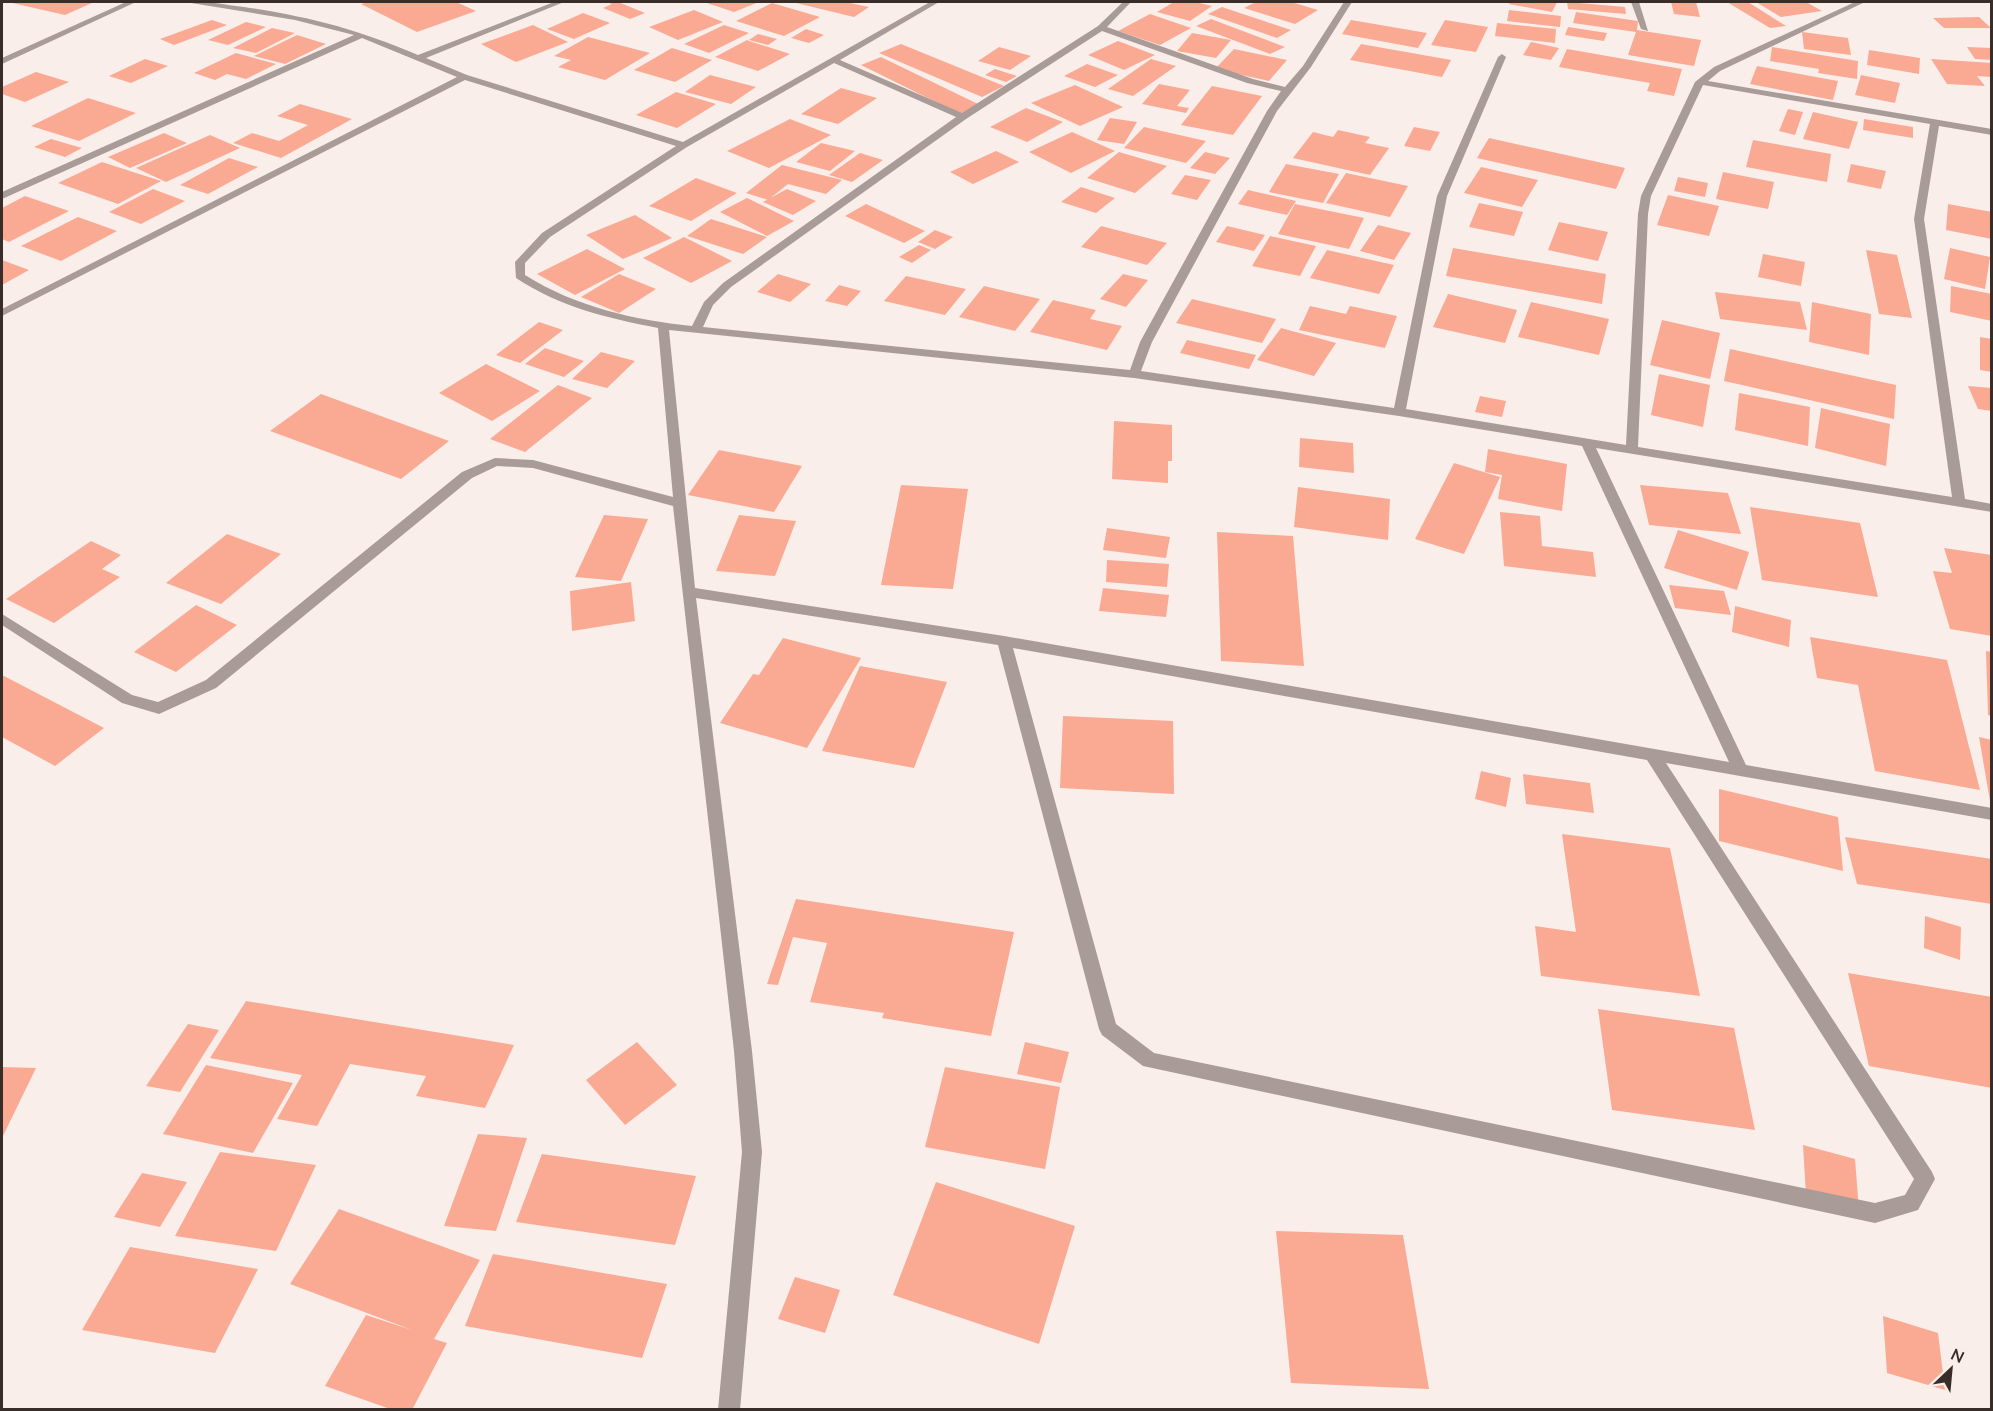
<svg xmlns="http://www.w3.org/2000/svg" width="1993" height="1411" font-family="Lato,sans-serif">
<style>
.building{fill:#faa993}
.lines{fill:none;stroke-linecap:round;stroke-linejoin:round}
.street{fill:#a99c98;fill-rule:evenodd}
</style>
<rect width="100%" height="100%" fill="#faeeea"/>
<!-- building -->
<path class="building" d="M8 2H94L65 15Z
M369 2H456L476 11 417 32 361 4Z
M606 2H618L645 13 630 19 603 8 612 4Z
M704 2H759L734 12Z
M792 2H845L869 7 854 17Z
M1174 2H1195L1212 6 1190 21 1157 12Z
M1256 2H1291L1318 10 1295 24 1244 8Z
M1510 2H1557L1552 12 1509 4Z
M1567 2 1625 7 1626 14 1568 9Z
M1671 2H1696L1700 17 1674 14Z
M1727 2H1748L1786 26 1770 28Z
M1756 2H1806L1822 11 1781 17Z
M772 3 820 17 784 36 736 21Z
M1222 7 1291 30 1277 38 1208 14Z
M694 10 723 22 678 40 649 27Z
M1509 10 1561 16 1560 27 1507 21Z
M1576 12 1638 21 1637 30 1701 40 1694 66 1628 55 1636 32 1573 23Z
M583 13 610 23 574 39 547 29Z
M1150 14 1191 28 1160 45 1118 31Z
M1979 17 1991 28H1944L1933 18Z
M1211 19 1285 47 1270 54 1196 26Z
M212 20 227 25 174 45 160 39Z
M1351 20 1427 33 1418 48 1342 34Z
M1445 20 1488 27 1476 52 1431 45Z
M246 22 266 27 228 45 208 40Z
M1497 23 1556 29 1555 43 1495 36Z
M533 25 568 42 516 62 481 44Z
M724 25 749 33 709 53 684 44Z
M1568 27 1607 33 1604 41 1565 35Z
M272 28 295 33 256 53 233 48Z
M806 29 824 35 809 43 791 38Z
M1802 32 1848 38 1851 55 1804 49Z
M1192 33 1231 40 1216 58 1177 51Z
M758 34 777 39 768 45 749 40Z
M297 35 326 44 285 64 254 56Z
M588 37 650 53 605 80 558 67 571 60 554 56Z
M747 40 749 41 790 54 758 71 715 57Z
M1118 41 1155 55 1124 70 1088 55Z
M1531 42 1559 48 1551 60 1523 55Z
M901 44 1004 86 982 97 879 53Z
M1361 44 1451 60 1442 77 1350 60Z
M999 47 1031 56 1010 70 978 61Z
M1772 47 1858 61 1857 79 1818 73 1819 69 1770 61Z
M1967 47 1992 48V60L1975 59Z
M672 48 712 60 675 82 634 70Z
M1234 49 1287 60 1269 81 1215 69Z
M1567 49 1682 69 1674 96 1647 91 1650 83 1559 67Z
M1869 50 1920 58 1919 74 1867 65Z
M236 53 276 64 246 79 227 74 215 80 194 73Z
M881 57 980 105 960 114 861 65Z
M145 59 168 66 131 83 109 76Z
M1151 59 1176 66 1133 96 1108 89Z
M1931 59 1992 63V77L1977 76 1985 86 1947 84Z
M1087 64 1118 75 1095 87 1064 76Z
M1757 66 1838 81 1833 100 1750 84Z
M995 69 1017 76 1006 82 985 75Z
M36 72 69 82 25 102 2 94V87Z
M710 75 756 87 731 104 685 92Z
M1861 75 1900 83 1895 103 1855 95Z
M1159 84 1190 90 1177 106 1189 108 1186 113 1142 104Z
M1075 85 1123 107 1080 126 1031 103Z
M1212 86 1262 96 1233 135 1181 125Z
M841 88 877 98 838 124 801 114Z
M676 92 716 104 677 128 636 115Z
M88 98 136 113 79 141 31 126Z
M300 104 352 119 281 158 233 143 252 133 279 141 308 125 277 116Z
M1026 108 1063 122 1027 142 990 127Z
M1788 109 1803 112 1795 135 1779 131Z
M1813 112 1858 122 1849 149 1803 139Z
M1110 118 1137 122 1124 144 1097 140Z
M790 119 831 135 769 168 727 151Z
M1864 119 1913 127V138L1863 130Z
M1144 127 1206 141 1186 163 1124 148Z
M1414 127 1440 132 1430 151 1404 146Z
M1338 130 1370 137 1365 143 1389 148 1370 175 1293 158 1313 132 1333 137Z
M1072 132 1115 151 1071 173 1029 152Z
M164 133 187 143 130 168 108 157Z
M210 135 240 148 166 182 136 168Z
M1489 138 1625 168 1616 189 1477 158Z
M51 139 82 148 65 157 34 147Z
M1753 140 1831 154 1827 182 1746 167Z
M821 143 855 151 830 171 796 162Z
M996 151 1019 162 973 184 950 172Z
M1119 152 1167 166 1135 193 1087 178Z
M1205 152 1230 158 1215 174 1190 168Z
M860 153 883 160 852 182 829 175Z
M229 158 258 167 208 194 180 185Z
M102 162 161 181 118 204 58 183Z
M1286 164 1339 174 1323 203 1269 192Z
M1851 164 1886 171 1881 189 1847 182Z
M782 165 842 180 826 194 788 184 768 200 746 193Z
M1481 167 1538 180 1522 207 1464 193Z
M1723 172 1774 182 1768 209 1716 199Z
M1346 173 1408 186 1390 217 1326 203Z
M1185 175 1211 180 1197 200 1171 194Z
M1678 177 1708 183 1705 197 1674 191Z
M696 178 737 193 691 221 649 206Z
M1081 187 1115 198 1096 213 1061 202Z
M153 189 185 201 141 224 109 212Z
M787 189 816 201 793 215 763 202Z
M1248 190 1296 201 1287 215 1238 204Z
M1668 195 1719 206 1709 236 1657 225Z
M25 196 69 211 9 242 2 239V208Z
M747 198 794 221 767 236 720 212Z
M1479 203 1523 212 1514 236 1469 227Z
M866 204 925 231 904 243 845 216Z
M1295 204 1364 218 1349 249 1278 234Z
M1948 204 1992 212V239L1946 230Z
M635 215 672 238 623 259 586 235Z
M78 217 117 231 61 261 21 246Z
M711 219 767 237 743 254 687 236Z
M1559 222 1608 232 1598 261 1548 250Z
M1378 225 1411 233 1394 260 1360 251Z
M1101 226 1167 243 1147 265 1081 247Z
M1227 226 1265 235 1254 251 1216 242Z
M935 230 953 237 935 249 918 242Z
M1270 236 1316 246 1300 276 1252 266Z
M684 237 732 261 691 283 643 258Z
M919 245 931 250 912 263 899 257Z
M1453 248 1606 274 1602 304 1446 276Z
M1950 248 1990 257 1985 289 1944 279Z
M587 249 625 269 575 295 537 274Z
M1327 250 1394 265 1379 294 1310 278Z
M1866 250 1897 255 1912 318 1879 314Z
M1763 254 1805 262 1801 286 1758 277Z
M2 260 29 270 2 285Z
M619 274 656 289 619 313 581 297Z
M778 274 811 284 790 302 757 292Z
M1123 274 1148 280 1126 307 1100 299Z
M906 276 966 289 945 315 884 301Z
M839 285 861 291 847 306 825 301Z
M984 286 1040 299 1015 331 959 317Z
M1951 286 1992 294V321L1950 312Z
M1715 292 1800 302 1807 330 1720 319Z
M1448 294 1517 310 1505 343 1433 327Z
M1192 299 1276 319 1262 343 1176 323Z
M1053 300 1096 310 1090 319 1122 326 1107 350 1030 332Z
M1531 302 1609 319 1599 355 1518 337Z
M1812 302 1871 314 1869 355 1809 342Z
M1310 306 1346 314 1350 306 1397 316 1385 348 1299 330Z
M1662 320 1720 333 1710 379 1650 365Z
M539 322 563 330 520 363 496 355Z
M1281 328 1336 343 1314 376 1257 360Z
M1980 337 1992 339V372L1980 370Z
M1187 340 1256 355 1249 369 1180 353Z
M545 348 584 361 564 377 525 364Z
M1730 349 1896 385 1894 419 1724 381Z
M601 352 635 361 607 388 572 379Z
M486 364 540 391 492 421 439 393Z
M1659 374 1710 385 1703 427 1651 415Z
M558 385 592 398 525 452 490 439Z
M1968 386 1992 388V411L1978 409Z
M1739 393 1810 407 1808 446 1735 430Z
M321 394 449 441 401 479 270 431Z
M1480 396 1506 401 1502 417 1475 412Z
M1821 408 1890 424 1886 466 1815 448Z
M1114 421 1172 425V461H1168V483L1112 479Z
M1300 438 1353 443 1354 473 1299 467Z
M1488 449 1567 464 1562 511 1498 499 1502 475 1485 472Z
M719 450 802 466 774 512 688 495Z
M1454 463 1500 477 1464 554 1415 539Z
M901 485 968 489 953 589 881 585Z
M1640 485 1728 493 1741 534 1649 525Z
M1298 487 1390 499 1388 540 1294 527Z
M1750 507 1860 523 1878 597 1762 580Z
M1500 512 1540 516 1542 546 1593 552 1596 577 1504 566Z
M604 515 648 519 621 581 575 577Z
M739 515 796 521 775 576 716 571Z
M1107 528 1170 537 1166 558 1103 550Z
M1678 530 1749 552 1737 590 1664 568Z
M1217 532 1293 536 1304 666 1221 661Z
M227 534 281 554 221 604 166 583Z
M91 541 121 555 102 569 120 577 54 623 6 599Z
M1944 548 1992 555V636L1950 629 1933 571 1952 573Z
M1107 560 1169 564 1167 587 1106 582Z
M631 582 635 621 572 631 570 591Z
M1669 585 1724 591 1731 615 1675 608Z
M1103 588 1169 595 1166 617 1099 611Z
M196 605 237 625 176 672 134 652Z
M1735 606 1791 620 1789 647 1732 632Z
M1810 637 1947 660 1980 790 1875 771 1858 685 1817 678Z
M783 638 861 658 807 748 720 723 753 674 759 675Z
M1986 651 1992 652V716L1988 715Z
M860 666 947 682 914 768 822 751Z
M2 675 104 728 55 766 2 737Z
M1063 716 1173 721 1174 794 1060 788Z
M1979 737 1992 740V801H1990Z
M1481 771 1511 778 1506 807 1475 799Z
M1523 774 1590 783 1594 813 1526 804Z
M1719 789 1838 817 1843 871 1719 841Z
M1562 834 1670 848 1700 996 1541 976 1535 926 1576 932Z
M1845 837 1992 859V904L1857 884Z
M796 899 1014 932 991 1036 882 1018 884 1013 810 1002 827 943 793 937 778 985 767 984Z
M1925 916 1961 927 1960 960 1924 948Z
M1848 973 1992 997V1088L1869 1066Z
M246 1001 514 1045 485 1108 416 1096 426 1076 350 1064 317 1126 277 1119 302 1075 210 1058Z
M1598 1009 1734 1028 1755 1130 1612 1110Z
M188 1024 219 1030 180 1092 146 1086Z
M637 1042 677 1085 625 1125 586 1080Z
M1025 1042 1069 1052 1061 1083 1017 1074Z
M206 1065 293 1083 253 1153 163 1134Z
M2 1067 36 1068 2 1138Z
M945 1067 1060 1087 1045 1169 925 1147Z
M478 1134 527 1138 496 1231 444 1226Z
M1803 1145 1855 1159 1859 1210 1806 1195Z
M220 1152 316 1165 276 1251 175 1236Z
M542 1154 696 1176 675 1245 516 1222Z
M142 1173 187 1182 160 1227 114 1217Z
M936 1182 1075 1226 1039 1344 893 1295Z
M339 1209 480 1260 434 1339 447 1343 412 1410H393L325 1386 366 1315 412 1330 290 1284Z
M1276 1231 1403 1235 1429 1389 1291 1383Z
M130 1247 258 1269 215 1353 82 1330Z
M493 1254 667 1284 642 1358 465 1326Z
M795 1277 840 1290 825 1333 778 1319Z
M1883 1316 1938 1333 1945 1390 1887 1373Z"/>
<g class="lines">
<!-- street -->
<path class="street" d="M126 2H136L2 64V58Z
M185 2C204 0 225 5 244 7 311 17 356 29 418 55L554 2H564L426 58 467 75 683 142 930 2H939L840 60 962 113 1098 26 1123 2H1131L1107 27 1253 79 1285 87 1303 66 1344 2H1352L1311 67 1277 111 1152 342 1141 371 1394 408 1437 196 1498 57 1502 54 1506 57 1447 196 1406 409 1626 445 1638 214 1641 196 1695 82 1714 67 1855 2H1865L1720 71 1708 81 1992 129V135L1939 126 1924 219 1965 499 1992 504V512L1596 448 1746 765 1992 808V820L1666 763 1932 1172 1935 1179 1918 1210 1875 1223 1143 1066 1102 1035 1099 1029 998 645 696 598 752 1051 762 1152 740 1410H718L742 1152 734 1051 673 506 533 468 497 466 472 478 216 688 159 714 122 703 2 625V614L132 695 158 702 206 680 462 472 495 458 533 460 673 497 658 328C607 318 560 307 516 278L515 262 542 233 676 146 465 80 2 316V309L457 77 362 38 2 199V192L354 35 295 20ZM1102 31 1247 83 1281 91 1267 111 1140 342 1130 370 703 327 713 305 731 287 966 119ZM834 63 956 117 723 283 704 302 692 326C634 320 576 307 525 275V263L550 237 687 147ZM1703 85 1930 124 1914 219 1952 497 1638 447 1648 214 1651 196ZM669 330 1134 378 1399 416 1582 446 1729 762 1004 636 695 588ZM1013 648 1647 760 1914 1179 1905 1195 1875 1203 1154 1053 1116 1024Z
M1631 2H1639L1648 31 1641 29Z"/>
</g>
<!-- border -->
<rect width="1993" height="1411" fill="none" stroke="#382d29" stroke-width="6"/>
<!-- north arrow -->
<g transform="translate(1951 1369) rotate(26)" stroke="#faeeea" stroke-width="4.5" paint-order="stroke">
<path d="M0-4.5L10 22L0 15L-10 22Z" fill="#382d29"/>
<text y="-9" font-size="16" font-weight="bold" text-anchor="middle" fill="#382d29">N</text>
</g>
</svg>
